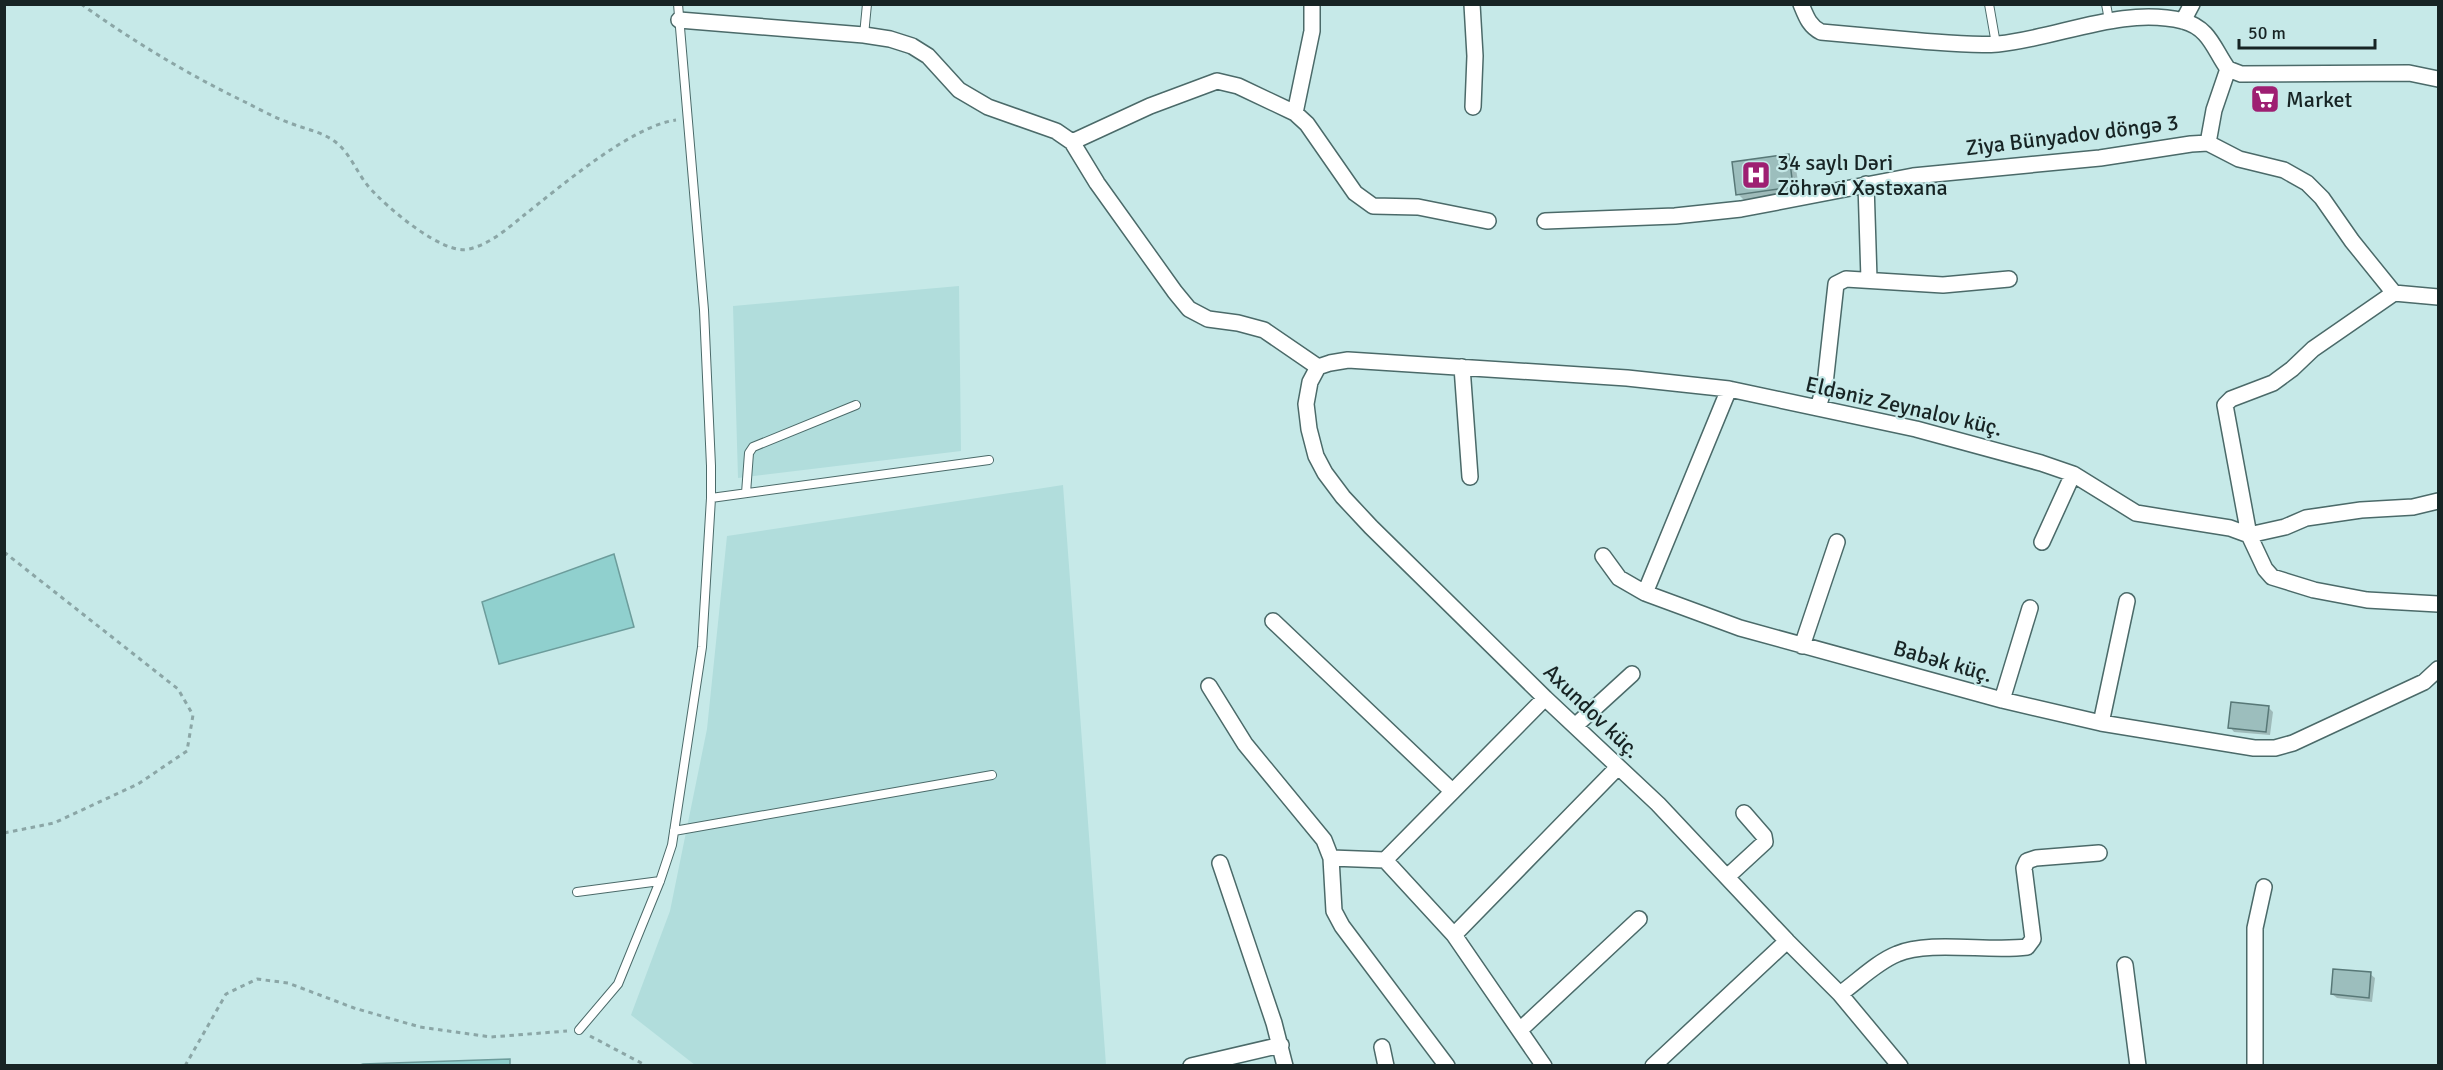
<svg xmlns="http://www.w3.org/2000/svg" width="2443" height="1070" font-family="Signika,sans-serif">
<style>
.built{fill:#b1dddc}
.water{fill:#90d0ce;stroke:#6c9c9b;stroke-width:1.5}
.shadow{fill:#0003}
.building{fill:#9cbebd;stroke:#587877;stroke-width:1.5}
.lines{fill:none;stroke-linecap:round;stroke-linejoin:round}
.lane-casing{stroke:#4b6a69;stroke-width:10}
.street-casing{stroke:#4b6a69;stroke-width:18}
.path{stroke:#8ba6a6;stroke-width:3;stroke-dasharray:4.5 4.5;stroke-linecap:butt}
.lane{stroke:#fff;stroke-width:8}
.street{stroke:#fff;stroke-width:15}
.labels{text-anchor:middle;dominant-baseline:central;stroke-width:4.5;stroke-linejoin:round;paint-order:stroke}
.poi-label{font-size:22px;fill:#172424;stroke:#c6e9e8;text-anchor:start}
.street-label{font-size:22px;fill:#172424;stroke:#c6e9e8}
</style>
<rect width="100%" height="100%" fill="#c6e9e8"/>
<!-- built -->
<path class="built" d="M959 286 961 451 738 478 733 306Z
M1063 485 1106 1065H695L631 1015 670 911 707 729 727 536Z"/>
<!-- water -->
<path class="water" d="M614 554 634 627 499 664 482 602Z
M510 1059V1066L360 1065 363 1064Z"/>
<!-- shadow -->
<path class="shadow" d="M1788 156 1795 163 1800 193 1745 201 1738 194Z
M2268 707 2273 712 2270 735 2234 732 2230 727Z
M2370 974 2375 978 2372 1002 2337 998 2332 994Z"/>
<!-- building -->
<path class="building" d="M1789 154 1793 187 1736 195 1732 162Z
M2231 702 2269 706 2266 732 2228 728Z
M2333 969 2371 972 2369 998 2331 994Z"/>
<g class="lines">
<!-- lane casing -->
<g class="lane-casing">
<path id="lane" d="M1989 4 1996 44
M2106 4 2109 20
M864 35 867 4
M746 493 749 453 753 447 856 405
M711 498 989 460
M674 831 992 775
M577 892 660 881
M579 1030 618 984 660 881 672 845 702 647 711 498V466L704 310 678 4"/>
</g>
<!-- street casing -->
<g class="street-casing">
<path id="street" d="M1472 4 1475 56 1473 107
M1801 4C1806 16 1809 26 1821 32 1854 35 1887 38 1921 41 1947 43 1973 46 1998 44 2059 38 2122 6 2183 21 2210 28 2214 50 2228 69L2241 74 2409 73 2438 79
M679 20 864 35 890 39 912 46 928 56 959 90 988 107 1056 131 1072 142 1097 183 1175 292 1189 309 1208 319 1238 323 1264 330 1318 367
M2183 21 2192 4
M1295 113 1312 31V4
M1072 142 1150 106 1217 81 1238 86 1295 113 1307 124 1355 193 1373 206 1418 207 1488 221
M2208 143 2239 159 2284 170 2307 183 2322 198 2352 241 2394 293
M1866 184 1869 279
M1545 221 1675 216 1741 209 1913 176 2100 158 2191 144 2208 143 2214 110 2228 69
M2438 297 2394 293 2313 349 2292 369 2273 383 2231 399 2225 405 2249 535 2285 527 2306 518 2361 510 2413 507 2438 501
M1318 367 1330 363 1348 360 1627 378 1729 389 1916 429 2041 463 2073 474 2136 513 2230 528 2249 535 2265 569 2272 577 2314 590 2367 600 2438 604
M1318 367 1310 382 1306 404 1309 429 1316 456 1325 473 1343 497 1371 527 1545 698 1658 804 1787 941 1840 994 1900 1066
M1462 367 1470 477
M1729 389 1645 593 1740 628 2002 700 2101 723 2254 748H2275L2293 743 2424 682 2438 669
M1818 408 1825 384 1836 284 1846 279 1943 285 2009 279
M2042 542 2073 474
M1603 556 1619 578 1645 593
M1273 621 1452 791
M1802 646 1837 542
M1209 686 1245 744 1324 840 1331 858 1334 911 1342 926 1447 1066
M2002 700 2030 608
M2101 723 2127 601
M1575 726 1632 674
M1331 858 1385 860 1454 935 1544 1066
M1385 860 1545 698
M1220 863 1274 1023 1285 1066
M1727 877 1765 842 1764 836 1744 813
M1454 935 1618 767
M2125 965 2138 1066
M1840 994C1858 981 1877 962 1897 954 1929 940 1989 952 2027 947L2033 939 2024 868 2027 861 2036 858 2099 853
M1520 1030 1639 919
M1382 1047 1386 1066
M1191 1066 1281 1045
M1653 1066 1787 941
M2255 1066V928L2264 887"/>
</g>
<!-- path -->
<path class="path" d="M81 4C133 41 187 74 245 102 259 109 275 118 290 123 307 130 325 132 339 145 351 156 358 174 368 186 385 206 443 256 469 249 490 244 507 229 523 216 560 187 631 126 676 120
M4 552 178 689 193 715 187 751 138 784 54 823 4 833
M590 1036 647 1066
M185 1066 226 994 257 979 288 983 354 1008 420 1027 491 1037 567 1031"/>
<!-- lane -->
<use href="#lane" class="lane"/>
<!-- street -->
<use href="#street" class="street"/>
</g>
<!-- icons -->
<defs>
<g id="supermarket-square" transform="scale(1.5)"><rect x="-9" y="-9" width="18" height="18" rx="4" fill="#9e1f72" stroke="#c6e9e8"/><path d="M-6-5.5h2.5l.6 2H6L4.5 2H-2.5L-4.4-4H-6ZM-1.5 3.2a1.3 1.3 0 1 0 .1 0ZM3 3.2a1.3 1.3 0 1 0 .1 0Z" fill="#fff"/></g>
<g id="hospital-square" transform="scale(1.5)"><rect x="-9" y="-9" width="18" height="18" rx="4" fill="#9e1f72" stroke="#c6e9e8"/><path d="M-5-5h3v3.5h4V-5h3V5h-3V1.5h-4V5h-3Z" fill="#fff"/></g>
</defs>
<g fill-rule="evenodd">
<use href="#supermarket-square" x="2265" y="99"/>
<use href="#hospital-square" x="1756" y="175"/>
</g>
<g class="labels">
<!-- poi labels -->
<g class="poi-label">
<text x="2286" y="99">Market</text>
<text x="1777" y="162">34 saylı Dəri<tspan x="1777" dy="25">Zöhrəvi Xəstəxana</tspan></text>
</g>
<!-- street labels -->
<g class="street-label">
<text transform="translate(2072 135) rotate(-7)">Ziya Bünyadov döngə 3</text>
<text transform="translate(1904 406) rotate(13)">Eldəniz Zeynalov küç.</text>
<text transform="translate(1943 661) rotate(16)">Babək küç.</text>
<text transform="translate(1592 711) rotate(44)">Axundov küç.</text>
</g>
</g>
<!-- border -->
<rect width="2443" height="1070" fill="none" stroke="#172424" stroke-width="12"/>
<!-- scale -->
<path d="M2239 39v9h136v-9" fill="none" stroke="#172424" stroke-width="3"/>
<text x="2248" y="39" font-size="18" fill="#172424" stroke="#c6e9e8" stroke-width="4.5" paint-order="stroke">50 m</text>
</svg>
